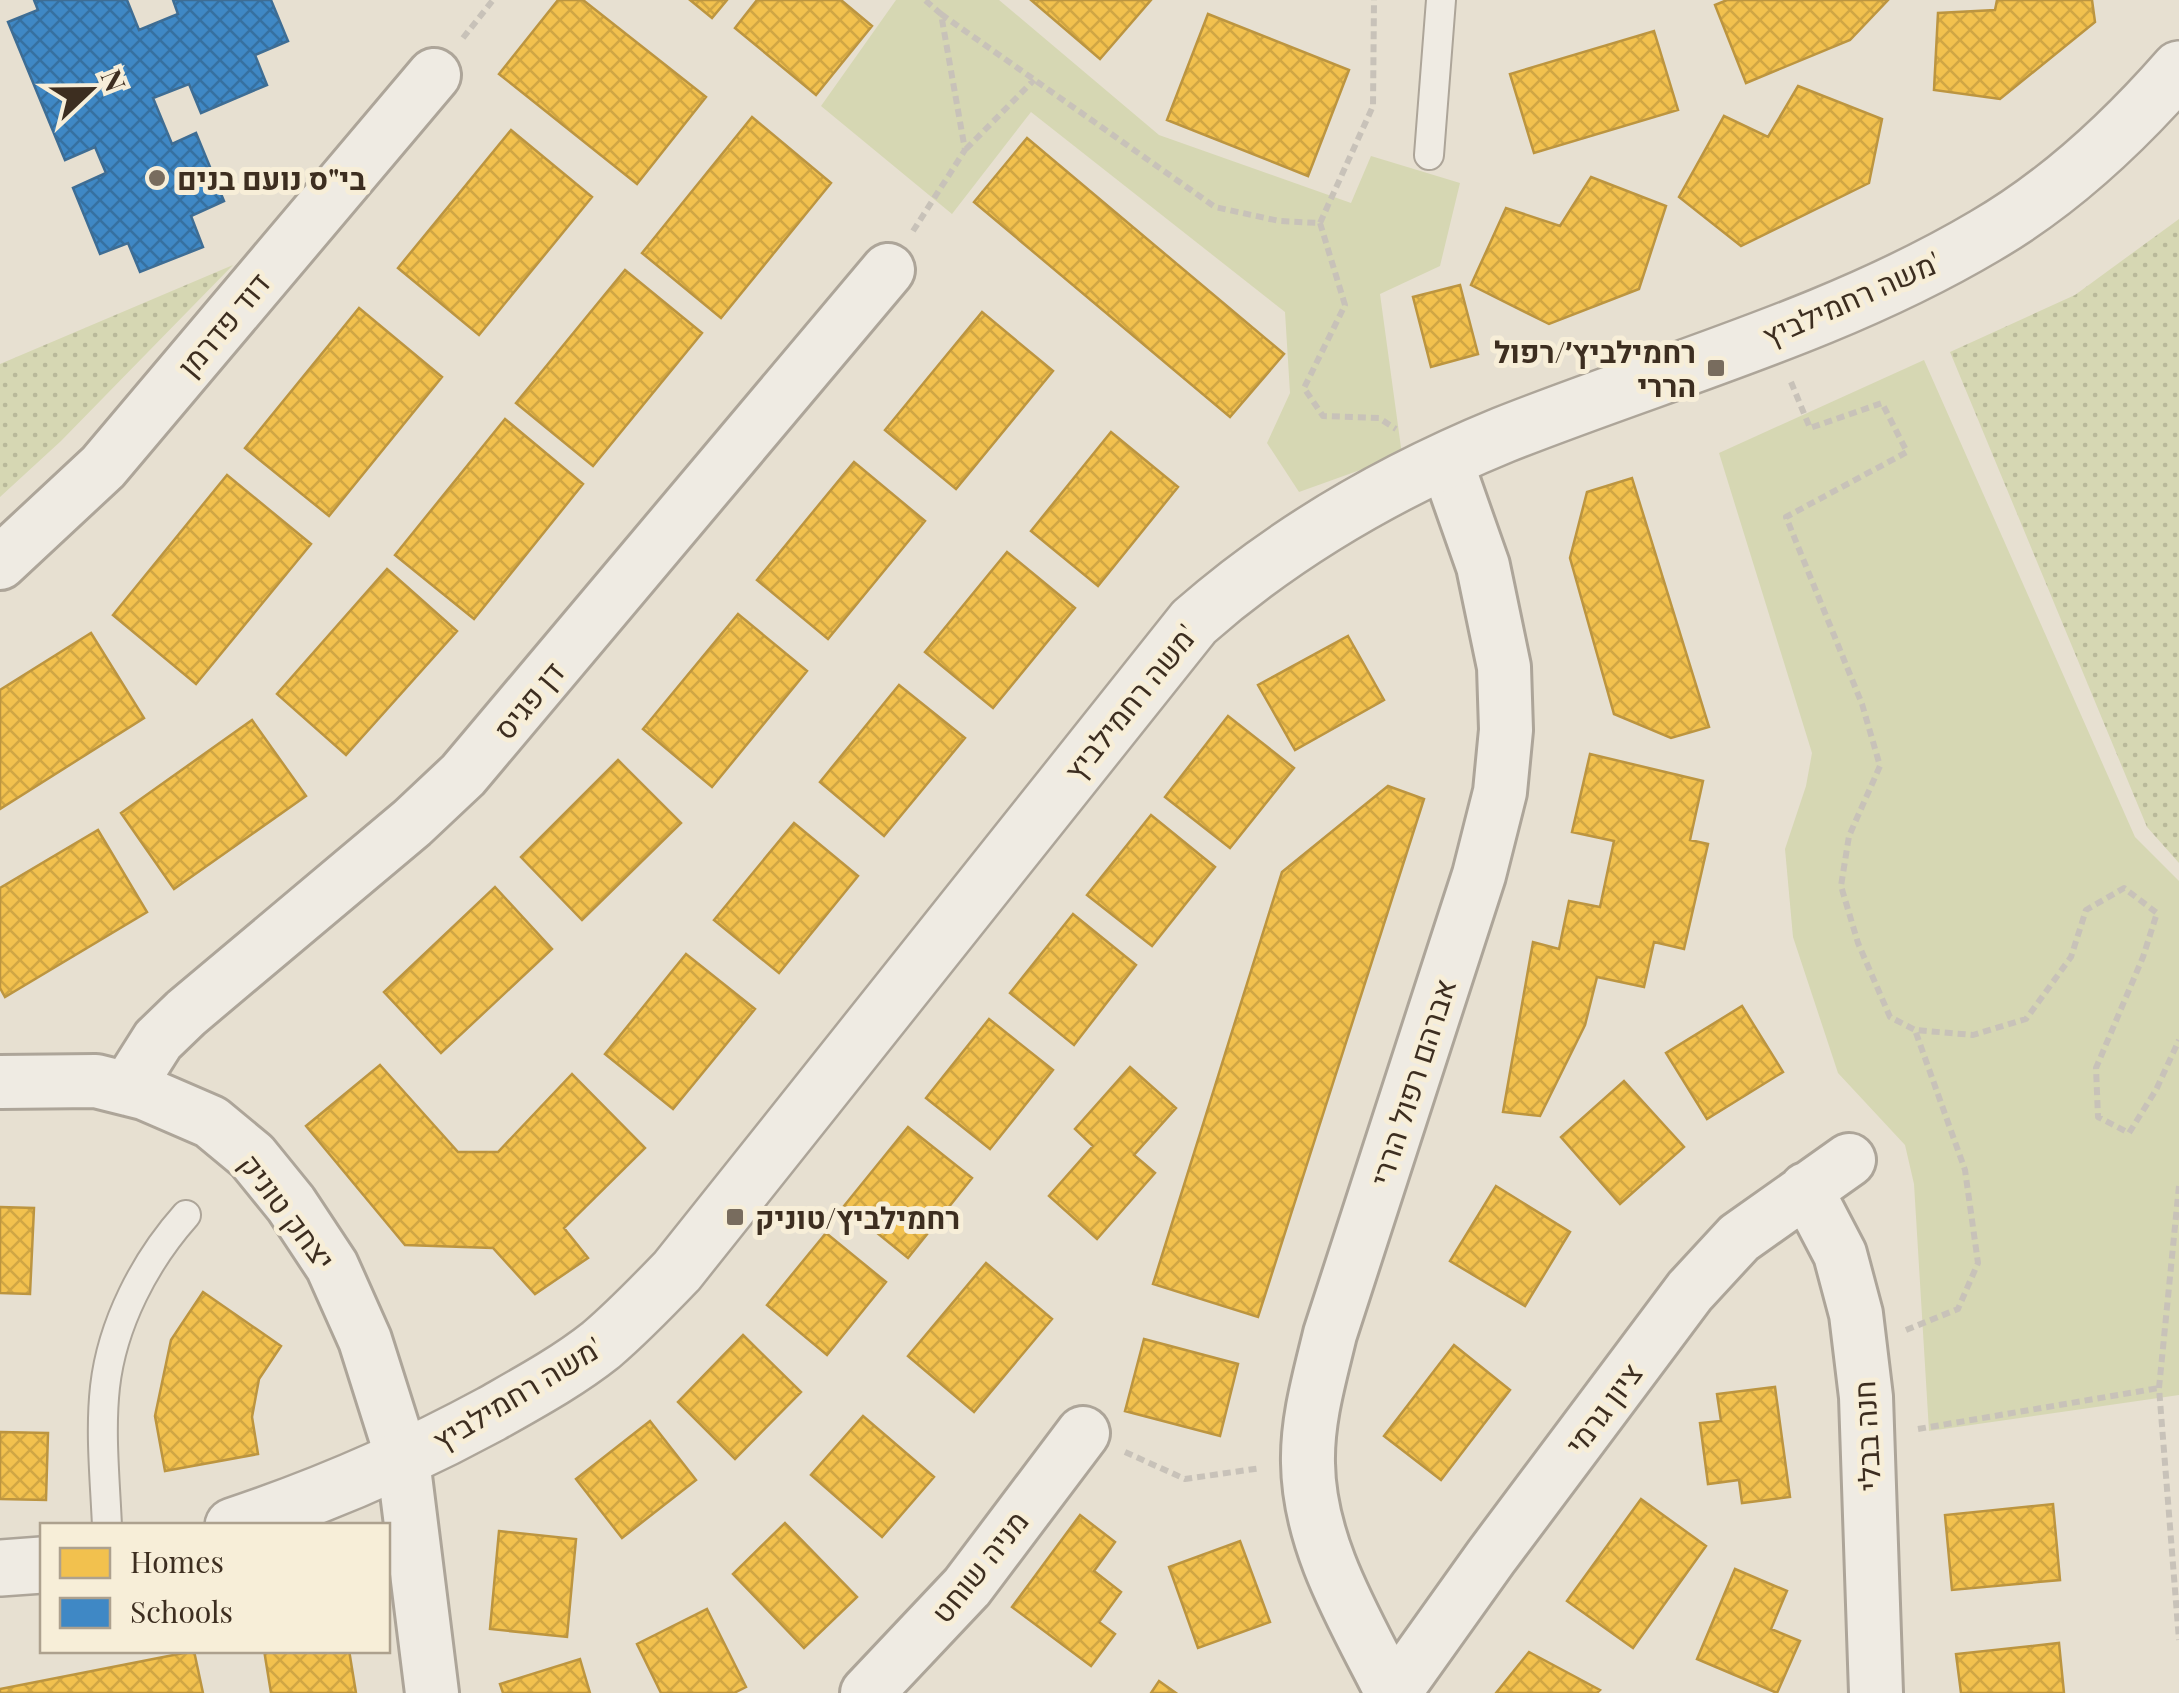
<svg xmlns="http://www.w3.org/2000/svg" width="2179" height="1693" font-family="'Playfair Display',Heebo,serif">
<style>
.grass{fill:url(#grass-dots)}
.park{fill:#d6d7b3}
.homes{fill:url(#homes-cross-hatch);stroke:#bc9540;stroke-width:2.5}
.schools{fill:url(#schools-cross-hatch);stroke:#3e6d94;stroke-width:2.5}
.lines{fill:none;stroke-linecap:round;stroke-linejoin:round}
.service-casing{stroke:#ada599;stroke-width:32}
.minor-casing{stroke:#ada599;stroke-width:58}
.tertiary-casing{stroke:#ada599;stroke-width:60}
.path{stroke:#c8c2b9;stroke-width:6;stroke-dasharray:8 5;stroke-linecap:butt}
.service{stroke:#efebe3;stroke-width:28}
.minor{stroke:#efebe3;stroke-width:52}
.tertiary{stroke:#efebe3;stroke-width:55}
.poi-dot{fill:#786c5e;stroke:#f7eed8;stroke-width:4}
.labels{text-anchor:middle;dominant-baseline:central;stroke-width:10;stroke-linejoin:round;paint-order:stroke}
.poi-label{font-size:30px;font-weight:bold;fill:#3d2e20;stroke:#f7eed8;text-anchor:start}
.street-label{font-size:30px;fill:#3d2e20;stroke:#f7eed8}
</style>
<defs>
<pattern id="grass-dots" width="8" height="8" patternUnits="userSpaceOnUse" patternTransform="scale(2.5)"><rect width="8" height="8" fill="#d6d7b3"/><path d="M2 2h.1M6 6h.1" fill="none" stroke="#b9b99a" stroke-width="1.8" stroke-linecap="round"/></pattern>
<pattern id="homes-cross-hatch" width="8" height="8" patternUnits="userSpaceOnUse" patternTransform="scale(2.5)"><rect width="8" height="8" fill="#f2c14e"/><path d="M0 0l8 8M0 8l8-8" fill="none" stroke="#d0a644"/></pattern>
<pattern id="schools-cross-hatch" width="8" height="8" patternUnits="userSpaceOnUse" patternTransform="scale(2.5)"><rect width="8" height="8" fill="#3f88c5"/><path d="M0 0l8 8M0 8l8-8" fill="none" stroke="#3670a0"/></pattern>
</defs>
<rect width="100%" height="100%" fill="#e7e0d1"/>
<!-- grass -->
<path class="grass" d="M2179 219V863L2147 827 1950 352 2075 295Z
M233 265 61 441 0 497V364Z"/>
<!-- park -->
<path class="park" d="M896 0H999L1159 135 1351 203 1371 156 1460 183 1440 266 1380 294 1402 455 1299 492 1267 443 1290 393 1285 312 1031 112 952 214 821 106Z
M1924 360 2135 837 2179 881V1395L1929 1431 1914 1184 1905 1145 1838 1073 1793 937 1785 849 1806 786 1812 753 1719 453Z"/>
<!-- homes -->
<path class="homes" d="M558 0H583L706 97 637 184 499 74Z
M690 0H727L712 18Z
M757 0H841L872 26 816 95 735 28Z
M1031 0H1151L1100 59Z
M1727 0H1888L1850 40 1746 83 1715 5Z
M1997 0H2092L2095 22 2000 99 1934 90 1938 13 1995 10Z
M1208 14 1349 70 1308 176 1167 120Z
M1654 31 1678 110 1534 153 1510 74Z
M1798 86 1882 119 1869 183 1741 246 1679 197 1724 116 1768 137Z
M752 117 831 183 721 318 642 253Z
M511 130 592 197 479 335 398 268Z
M1027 138 1284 354 1230 417 974 202Z
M1591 177 1666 206 1639 289 1549 324 1471 285 1506 208 1560 226Z
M625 270 702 333 593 466 516 403Z
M1460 285 1478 354 1431 367 1413 297Z
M359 308 442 377 329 516 245 448Z
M982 312 1053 371 956 489 885 430Z
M505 419 583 484 474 619 395 555Z
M1111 432 1178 487 1098 586 1031 531Z
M854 462 925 521 828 639 757 580Z
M227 475 311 544 196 684 113 615Z
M1632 478 1709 727 1671 738 1614 714 1570 558 1587 492Z
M1007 552 1075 608 993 708 925 652Z
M387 569 457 631 346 755 277 694Z
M738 614 807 671 712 787 643 729Z
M91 633 144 718 0 809V690Z
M1348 636 1384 700 1295 750 1258 685Z
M899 685 965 738 884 836 820 782Z
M1228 716 1294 768 1230 848 1165 797Z
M252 720 306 796 174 889 121 813Z
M1590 754 1703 781 1690 840 1708 844 1684 949 1654 942 1644 987 1597 977 1585 1025 1540 1116 1503 1112 1533 942 1559 949 1569 901 1600 907 1614 841 1572 832Z
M618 760 681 823 582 920 521 857Z
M1388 786 1424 799 1258 1317 1153 1284 1282 872Z
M1151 815 1215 867 1152 946 1087 895Z
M794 823 858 876 779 973 714 920Z
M98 830 147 912 5 997 0 988V888Z
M495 887 552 949 441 1053 384 992Z
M1073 914 1136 965 1074 1045 1010 993Z
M686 954 755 1009 673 1109 605 1054Z
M1742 1006 1783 1072 1707 1119 1666 1053Z
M989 1019 1053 1070 990 1149 926 1098Z
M380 1065 458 1152H498L572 1074 645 1148 564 1228 588 1258 535 1294 493 1248 405 1245 306 1126Z
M1130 1067 1176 1108 1134 1155 1155 1173 1097 1239 1049 1196 1093 1146 1075 1129Z
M1624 1081 1684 1147 1620 1204 1561 1137Z
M908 1127 972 1178 908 1258 844 1206Z
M1496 1186 1570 1232 1525 1306 1450 1261Z
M0 1207 34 1208 30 1294 0 1293Z
M826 1233 886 1282 827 1355 767 1305Z
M986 1263 1052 1319 974 1412 908 1356Z
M203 1292 281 1346 259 1379 252 1417 258 1454 165 1471 155 1416 171 1340Z
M743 1335 801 1392 735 1459 678 1402Z
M1144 1339 1238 1364 1220 1436 1125 1411Z
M1454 1345 1510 1390 1441 1480 1384 1436Z
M1775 1387 1790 1497 1742 1503 1739 1480 1708 1484 1700 1423 1721 1421 1717 1394Z
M863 1416 934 1477 882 1537 811 1475Z
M650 1421 696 1480 622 1538 576 1479Z
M0 1432 48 1433 46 1500 0 1499Z
M1641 1499 1706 1546 1633 1648 1567 1601Z
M2053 1504 2060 1580 1952 1590 1945 1515Z
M1080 1515 1115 1542 1094 1571 1121 1592 1099 1622 1115 1634 1091 1666 1012 1607Z
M785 1523 857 1597 804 1648 733 1574Z
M499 1531 576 1539 567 1637 490 1629Z
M1240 1541 1270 1622 1198 1648 1169 1567Z
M1735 1569 1787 1591 1771 1629 1800 1641 1777 1693 1697 1659Z
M707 1609 746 1687 734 1693H661L637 1644Z
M2059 1643 2064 1693H1961L1956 1654Z
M264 1650H349L356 1693H271Z
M194 1651 203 1693H0V1689Z
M1529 1652 1600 1690 1597 1693H1496Z
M580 1659 590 1693H503L500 1684Z
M1159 1681 1176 1693H1151Z"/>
<!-- schools -->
<path class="schools" d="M34 0H127L139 30 178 14 173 0H271L288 41 255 55 267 85 201 113 189 84 153 98 172 144 196 133 224 201 191 216 203 247 140 272 128 243 100 254 73 188 106 173 95 147 65 160 8 22 38 10Z"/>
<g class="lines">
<!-- service casing -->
<g class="service-casing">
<path id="service" d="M1429 155 1441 0
M107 1526C105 1480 100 1432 105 1387 112 1324 145 1261 186 1215"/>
</g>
<!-- minor casing -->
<g class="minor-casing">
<path id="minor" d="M0 563 103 467 434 75
M0 1082 96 1081 144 1093 211 1122 252 1156 291 1204 332 1266 365 1340 403 1460 432 1693
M127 1089 158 1040 186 1013 412 823 463 775 888 270
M1806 1189 1840 1254 1856 1314 1866 1397 1876 1693
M867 1693 967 1587 1083 1433
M1392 1693C1356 1621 1309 1546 1308 1463 1307 1419 1320 1376 1330 1334L1479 875 1500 792 1506 730 1504 667 1483 566 1446 461
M1394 1693 1491 1557 1690 1291 1739 1238 1849 1160"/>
</g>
<!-- tertiary casing -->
<g class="tertiary-casing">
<path id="tertiary" d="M233 1526C323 1496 408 1459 491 1414 528 1393 567 1372 601 1345 628 1322 653 1296 677 1271L1194 622C1285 542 1391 481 1503 435 1664 371 1835 325 1985 236 2059 193 2123 133 2179 69
M0 1568 42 1565"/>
</g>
<!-- path -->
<path class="path" d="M941 14 1215 207 1279 221 1320 223 1373 106 1374 0
M463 38 493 0
M966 149 1034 80
M1320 223 1345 305 1304 388 1323 416 1379 418 1396 429
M913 231 965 150 941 14 925 0
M1791 382 1810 428 1882 403 1907 452 1786 517 1862 704 1880 766 1849 836 1841 886 1858 943 1890 1017 1915 1030 1973 1035 2026 1019 2071 957 2086 910 2124 888 2157 913 2143 957 2096 1068 2098 1117 2129 1133 2156 1090 2179 1040
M2179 1186 2159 1388 2179 1640
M1906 1330 1958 1309 1978 1263 1965 1170 1915 1030
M1918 1429 2159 1388
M1125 1452 1185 1479 1261 1468"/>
<!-- service -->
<use href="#service" class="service"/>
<!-- minor -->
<use href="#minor" class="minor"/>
<!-- tertiary -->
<use href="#tertiary" class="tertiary"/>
</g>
<!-- markers -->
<g class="poi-dot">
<circle cx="157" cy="178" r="10"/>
<rect x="1706" y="358" width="20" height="20" rx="5"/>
<rect x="725" y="1207" width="20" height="20" rx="5"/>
</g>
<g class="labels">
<!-- poi labels -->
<g class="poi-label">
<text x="177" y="178">בי"ס נועם בנים</text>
<text x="1696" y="351" text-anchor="end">רחמילביץ׳/רפול<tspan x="1696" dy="34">הררי</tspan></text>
<text x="755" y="1217">רחמילביץ/טוניק</text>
</g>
<!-- street labels -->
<g class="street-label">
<text transform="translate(1851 298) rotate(-24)">משה רחמילביץ'</text>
<text transform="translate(223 324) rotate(-50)">דוד פדרמן</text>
<text transform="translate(528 700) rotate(-50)">דן פגיס</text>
<text transform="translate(1130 702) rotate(-51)">משה רחמילביץ'</text>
<text transform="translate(1412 1082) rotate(-72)">אברהם רפול הררי</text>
<text transform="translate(288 1211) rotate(53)">יצחק טוניק</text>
<text transform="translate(517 1393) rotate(-31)">משה רחמילביץ'</text>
<text transform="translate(1603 1408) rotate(-53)">ציון גרמי</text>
<text transform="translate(1866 1436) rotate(-93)">חנה בבלי</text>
<text transform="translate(979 1566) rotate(-51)">מניה שוחט</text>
</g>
</g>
<!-- legend -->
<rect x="40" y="1523" width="350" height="130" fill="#f7eed8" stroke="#ada18e" stroke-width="2.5"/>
<rect x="60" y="1548" width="50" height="30" fill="#f2c14e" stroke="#ada18e" stroke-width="2.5"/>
<text x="130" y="1573" font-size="30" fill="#3d2e20">Homes</text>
<rect x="60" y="1598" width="50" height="30" fill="#3f88c5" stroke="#ada18e" stroke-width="2.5"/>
<text x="130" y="1623" font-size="30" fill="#3d2e20">Schools</text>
<!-- north arrow -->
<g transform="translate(90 90) rotate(68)" stroke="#f7eed8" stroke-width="8" paint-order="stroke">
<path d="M0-8L18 38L0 25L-18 38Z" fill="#3d2e20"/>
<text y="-15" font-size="28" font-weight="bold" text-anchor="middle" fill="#3d2e20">N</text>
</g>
</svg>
